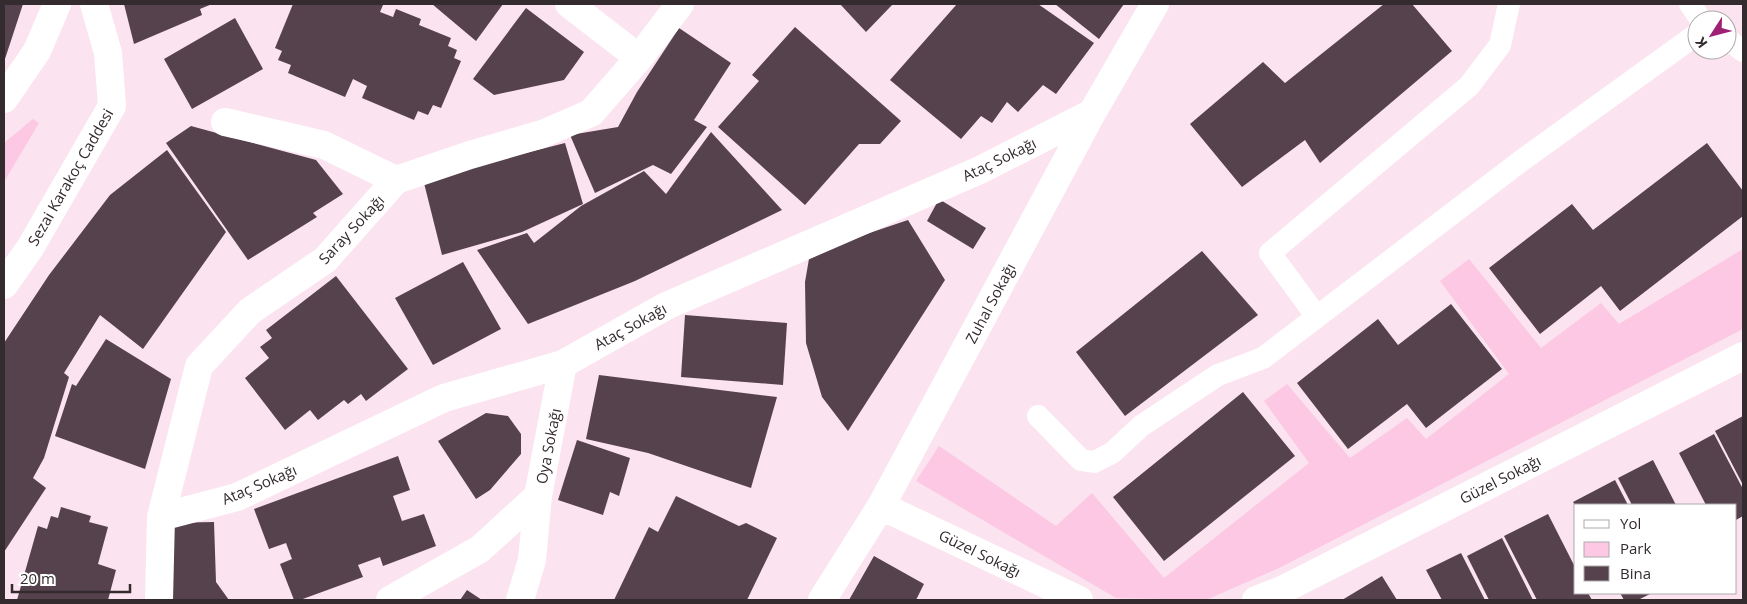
<svg xmlns="http://www.w3.org/2000/svg" width="1747" height="604" font-family="'Open Sans',sans-serif">
<style>
.green{fill:#fcc8e4}
.building{fill:#55424c}
.lines{fill:none;stroke-linecap:round;stroke-linejoin:round}
.service{stroke:#fff;stroke-width:22}
.minor{stroke:#fff;stroke-width:28}
.tertiary{stroke:#fff;stroke-width:28}
.labels{text-anchor:middle;dominant-baseline:central;stroke-width:5;stroke-linejoin:round;paint-order:stroke}
.street-label{font-size:15px;fill:#342b2f;stroke:#fff}
</style>
<rect width="100%" height="100%" fill="#fbe3ef"/>
<!-- green -->
<path class="green" d="M33 119 39 123 4 182V143Z
M1743 249V329L1279 568 1206 600 1116 598 916 481 939 446 1056 526 1092 493 1164 578 1309 463 1264 401 1287 384 1350 458 1407 418 1426 439 1509 374 1440 281 1469 259 1541 348 1601 303 1619 324Z"/>
<!-- building -->
<path class="building" d="M4 4H23L4 62Z
M124 4H212L200 9 202 15 134 44Z
M293 4H380L383 5 380 12 393 17 396 9 421 19 419 25 451 38 448 46 457 50 454 58 461 61 441 108 433 105 428 115 418 111 414 120 362 98 367 86 353 79 345 97 288 73 291 65 278 60 282 51 275 48Z
M432 4H503L476 41Z
M840 4H893L866 32Z
M957 4H1038L1094 43 1056 94 1043 85 1018 112 1007 102 992 123 981 116 961 139 890 80Z
M1055 4H1124L1099 39Z
M1384 4H1412L1452 51 1320 163 1305 140 1242 187 1190 124 1263 62 1285 83Z
M526 8 584 52 564 80 494 95 473 79Z
M235 18 263 69 192 109 164 59Z
M795 27 901 121 880 144H859L805 205 718 127 759 81 752 75Z
M679 28 731 63 694 120 707 127 671 174 653 165 595 193 570 135 618 127 637 92Z
M191 126 316 160 343 194 313 213 317 217 248 260 166 143Z
M711 132 782 210 635 281 528 324 477 250 527 233 534 243 581 206 644 171 666 194Z
M565 143 583 204 522 232 442 255 423 179Z
M1707 143 1743 191V216L1620 311 1601 286 1540 334 1489 268 1572 204 1593 230Z
M167 150 226 232 143 349 100 315 64 373 69 377 44 458 33 478 46 488 4 552V343L49 275 110 195Z
M939 199 986 228 973 249 927 221Z
M908 220 945 280 848 431 822 397 806 343 805 282 810 253Z
M1202 251 1258 315 1125 416 1076 352Z
M463 262 501 329 433 365 395 298Z
M336 276 408 369 366 401 361 394 348 404 344 400 318 420 310 410 285 430 245 378 269 358 260 347 272 338 266 330Z
M1451 304 1502 369 1426 428 1407 404 1348 449 1297 383 1378 319 1398 345Z
M685 315 787 323 783 385 681 377Z
M106 339 171 379 145 469 55 436 72 384 76 386Z
M599 375 777 397 751 488 648 453 586 439Z
M1243 392 1295 456 1164 561 1113 497Z
M486 413 508 416 521 434V454L490 490 476 499 438 441Z
M1743 416V485L1715 431Z
M1714 434 1743 489V516L1736 520V505H1706L1679 453Z
M577 440 630 458 619 496 610 492 603 515 558 500Z
M398 456 410 490 393 496 402 521 424 514 436 546 383 566 380 557 358 565 363 577 300 600H294L280 564 292 559 286 543 269 549 254 509Z
M1653 460 1676 505H1632L1618 478Z
M1615 480 1628 505H1575L1573 502Z
M676 496 739 526 746 523 777 538 747 600H614L649 527 658 532Z
M61 507 91 516 89 522 108 527 98 564 116 570 108 600H17L38 526 47 529 51 516 58 518Z
M1548 514 1576 569V593H1588L1592 600H1537L1504 536Z
M214 522 216 582 229 600H167L164 523Z
M1502 538 1533 600H1489L1467 556Z
M1461 553 1485 600H1442L1426 570Z
M874 556 924 584 916 600H849Z
M1382 576 1397 600H1342Z
M467 590 482 600H460Z
M1620 593H1652L1638 600H1624Z"/>
<g class="lines">
<!-- service -->
<path class="service" d="M1690 4 1701 20
M1727 39 1743 51
M1317 317 1270 253 1469 86 1500 45 1509 4
M1038 416 1081 460 1094 462 1112 453 1141 426 1218 375 1263 358 1521 161 1697 34"/>
<!-- minor -->
<path class="minor" d="M569 4 639 58
M4 99 37 51 57 4
M225 122 324 145 396 180
M881 506 1079 600
M161 517 237 497 444 398 563 364 666 306 980 170 1092 113
M159 600 161 517 199 366 250 311 325 260 396 180 470 155 542 134 591 113 639 58 680 4
M390 600 480 549 538 496 563 364
M520 600 532 560 538 496
M822 600 881 506 1092 113 1155 4
M1256 600 1282 590 1743 356"/>
<!-- tertiary -->
<path class="tertiary" d="M4 285 30 248 112 106 108 53 94 4"/>
</g>
<g class="labels">
<!-- street labels -->
<g class="street-label">
<text transform="translate(999 159) rotate(-26)">Ataç Sokağı</text>
<text transform="translate(70 177) rotate(-60)">Sezai Karakoç Caddesi</text>
<text transform="translate(351 229) rotate(-47)">Saray Sokağı</text>
<text transform="translate(990 303) rotate(-62)">Zuhal Sokağı</text>
<text transform="translate(630 326) rotate(-29)">Ataç Sokağı</text>
<text transform="translate(548 446) rotate(-79)">Oya Sokağı</text>
<text transform="translate(1500 479) rotate(-27)">Güzel Sokağı</text>
<text transform="translate(259 484) rotate(-23)">Ataç Sokağı</text>
<text transform="translate(980 553) rotate(26)">Güzel Sokağı</text>
</g>
</g>
<!-- border -->
<rect width="1747" height="604" fill="none" stroke="#342b2f" stroke-width="10"/>
<!-- legend -->
<rect x="1574" y="504" width="162" height="90" fill="#ffffff" stroke="#aeaaac"/>
<rect x="1584" y="520" width="25" height="8" fill="#ffffff" stroke="#aeaaac"/>
<text x="1620" y="529" font-size="15" fill="#342b2f">Yol</text>
<rect x="1584" y="542" width="25" height="15" fill="#fcc8e4" stroke="#aeaaac"/>
<text x="1620" y="554" font-size="15" fill="#342b2f">Park</text>
<rect x="1584" y="566" width="25" height="15" fill="#55424c" stroke="#aeaaac"/>
<text x="1620" y="579" font-size="15" fill="#342b2f">Bina</text>
<!-- north arrow -->
<g transform="translate(1712 35) rotate(234)"><circle r="24" fill="#ffffff" stroke="#aeaaac"/>
<path d="M0-4L9 19L0 12L-9 19Z" fill="#9f2175"/>
<text y="-8" font-size="14" font-weight="bold" text-anchor="middle" fill="#342b2f">K</text>
</g>
<!-- scale -->
<path d="M12 584v8h118v-8" fill="none" stroke="#342b2f" stroke-width="2.5"/>
<text x="20" y="584" font-size="15" fill="#342b2f" stroke="#ffffff" stroke-width="4" paint-order="stroke">20 m</text>
</svg>
